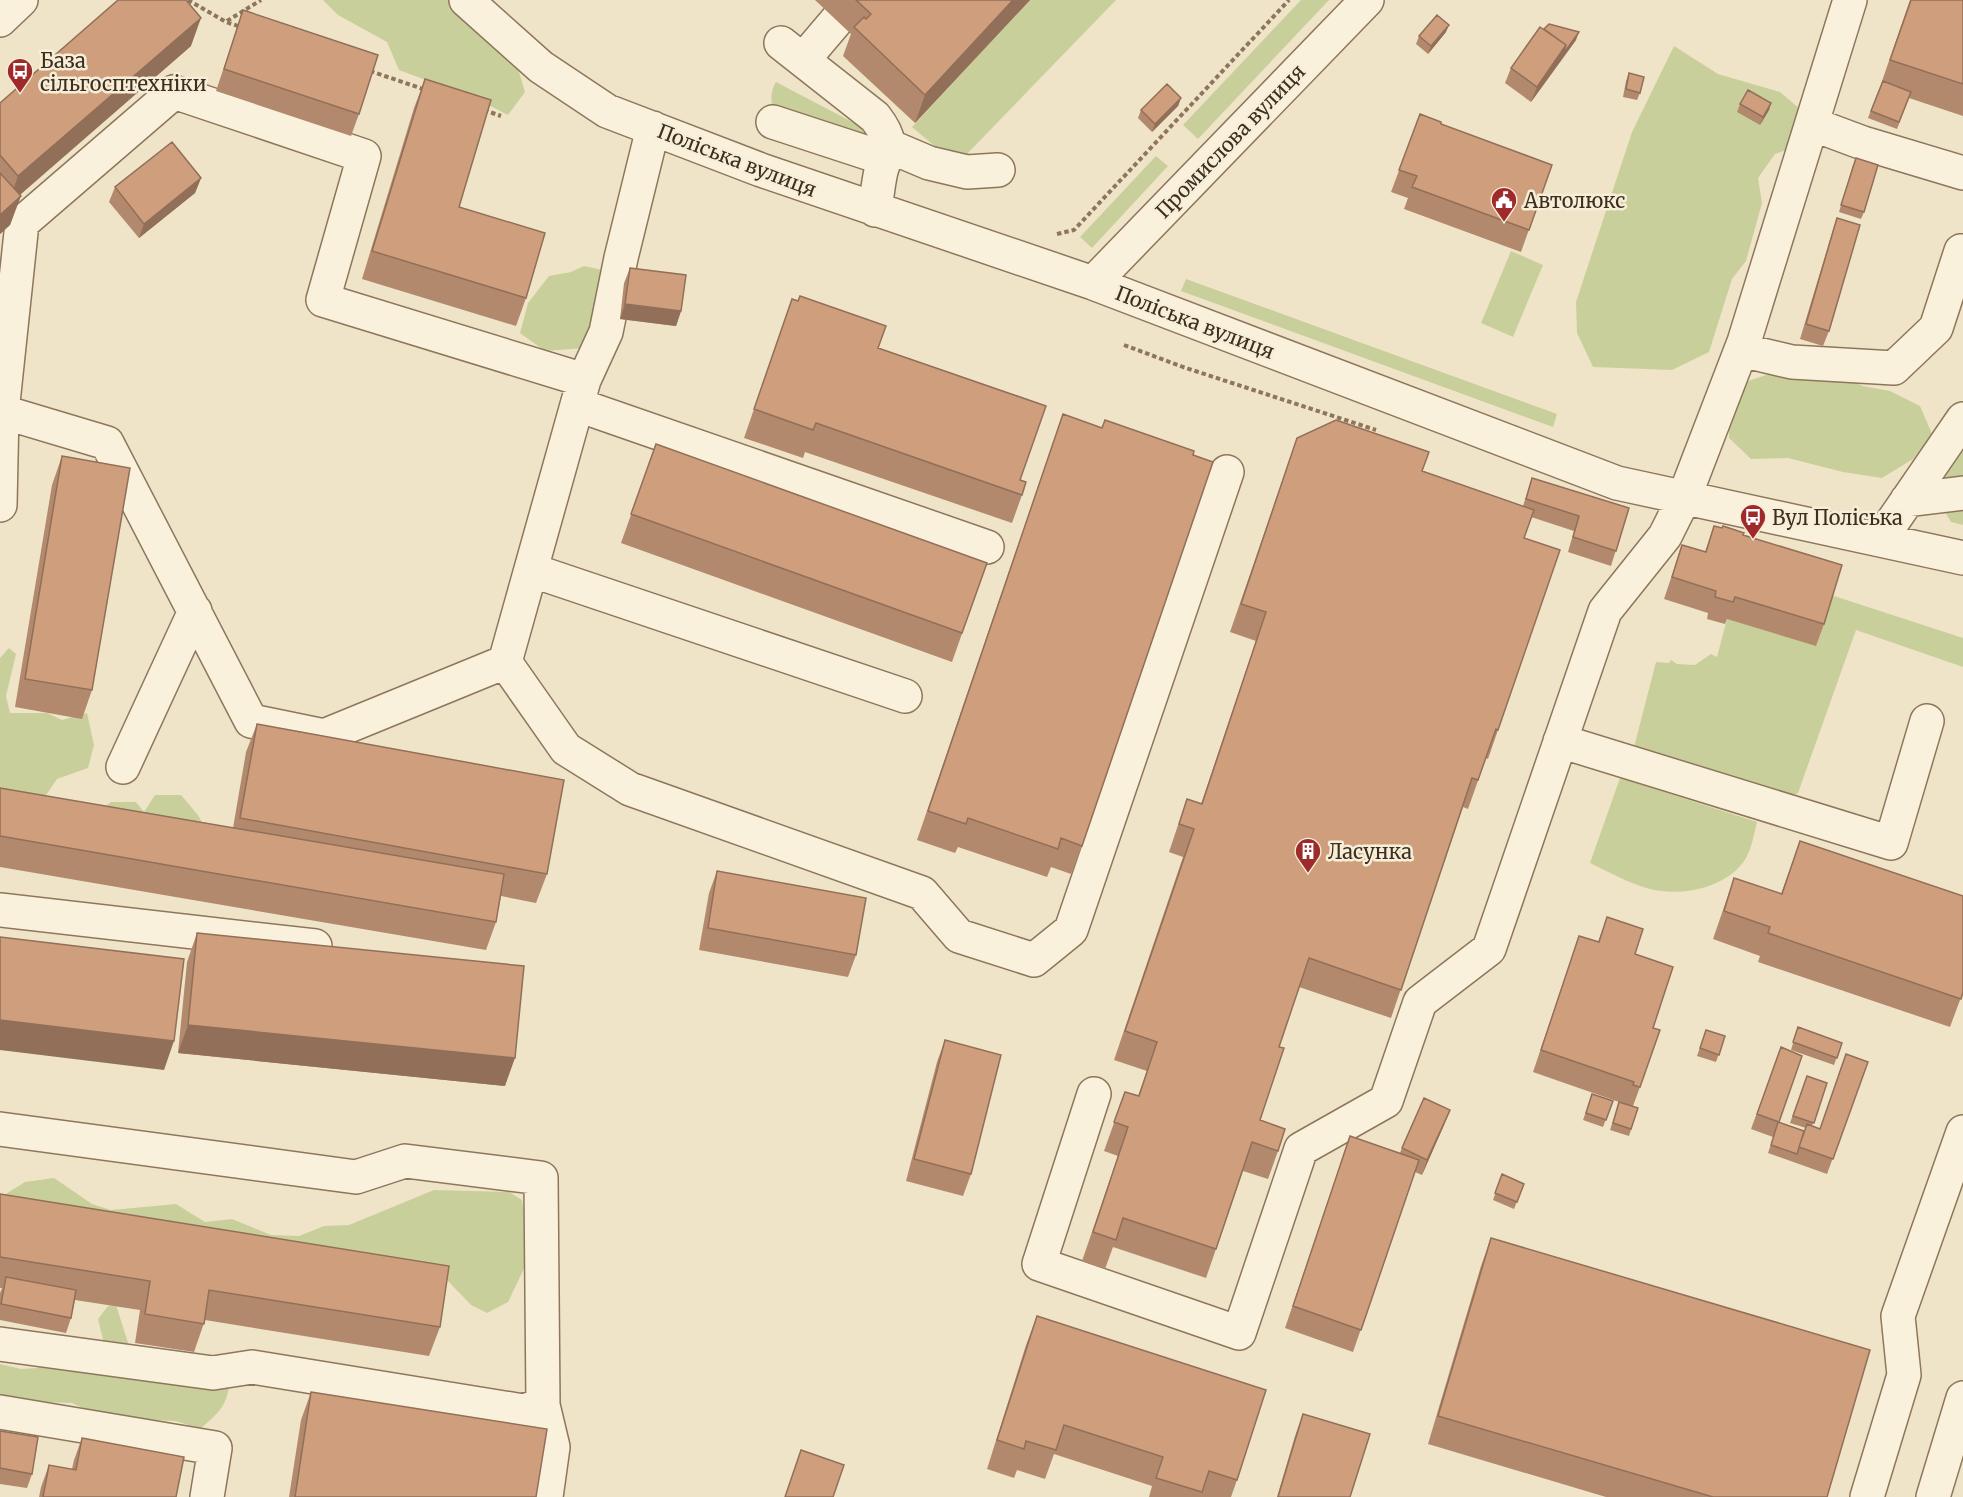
<svg xmlns="http://www.w3.org/2000/svg" width="1963" height="1497" font-family="Merriweather,serif">
<style>
.green{fill:#c9cf9b}
.lines{fill:none;stroke-linecap:round;stroke-linejoin:round}
.minor-casing{stroke:#8d765c;stroke-width:36}
.path{stroke:#8d765c;stroke-width:4;stroke-dasharray:4.5 3;stroke-linecap:butt}
.minor{stroke:#faf1dc;stroke-width:33}
.wall{fill:#b2896c}
.shaded-wall{fill:#916f58}
.building{fill:#cf9f7d;stroke:#916f58;stroke-width:1.5}
.labels{text-anchor:middle;dominant-baseline:central;stroke-width:5;stroke-linejoin:round;paint-order:stroke}
.poi-label{font-size:20px;fill:#3d2e20;stroke:#f7eed8;text-anchor:start}
.street-label{font-size:20px;fill:#3d2e20;stroke:#f7eed8}
</style>
<rect width="100%" height="100%" fill="#f0e4c8"/>
<!-- green -->
<path class="green" d="M323 0H447L451 2 516 62 525 92 508 115 477 99 399 70 387 42 338 15Z
M1029 0H1116L966 155 937 148 912 127Z
M1301 0H1329L1198 139 1183 125Z
M1674 46 1718 74 1780 92 1801 110 1797 146 1775 154 1758 178 1762 203 1746 261 1732 279 1709 352 1672 370 1593 367 1577 333 1576 302 1632 132Z
M776 82 856 124 866 132V137L775 112C770 103 770 92 776 82Z
M1156 156 1168 166 1092 248 1080 237Z
M1511 251 1543 265 1513 337 1481 323Z
M584 266 607 271 586 348 545 351 520 333 528 303 549 276 571 272Z
M1186 279 1557 414 1553 427 1181 291Z
M1769 374 1840 375 1863 386 1890 391 1920 406 1932 434 1913 459 1882 478 1843 472 1788 458 1751 459 1729 438V409L1739 384Z
M1963 439V485L1948 487 1936 469Z
M1963 492V525L1951 522 1945 512 1949 503Z
M1831 595 1963 638V667L1856 630 1798 793 1789 797 1634 747 1656 662 1669 663 1671 660 1677 664 1695 665 1711 654 1717 657 1727 619Z
M9 648 16 654 6 696 10 713H47L62 720 87 713 94 745 88 768 57 779 42 801 0 808V658Z
M1620 778 1757 822C1754 834 1752 847 1746 858 1728 888 1682 897 1650 889 1630 884 1609 872 1590 863Z
M155 795H181L198 815 217 849 87 822 111 802H136L144 812Z
M54 1178 92 1204 111 1210 176 1204 205 1222 232 1219 271 1235 299 1236 324 1226 349 1225 434 1190 509 1192 522 1200 531 1254 508 1302 487 1313 471 1305 447 1280 406 1285 1 1197 25 1182Z
M116 1305 129 1346 230 1378C228 1405 220 1412 200 1429L176 1421 104 1418 72 1403 13 1401 0 1399V1364L21 1369 37 1368 67 1352 104 1344 98 1319 108 1306Z"/>
<g class="lines">
<!-- minor casing -->
<g class="minor-casing">
<path id="minor" d="M466 0 541 67 607 111 761 170 1093 283 1617 483 1963 558
M0 20 21 0
M781 43 875 117C893 140 889 146 881 171 878 184 877 197 875 210
M803 60 837 20
M773 122 886 159
M1812 124 1863 143 1963 173
M653 128 621 258 606 332 584 380 505 662 566 749 630 789 922 893 959 936 1034 960 1071 930 1227 472
M889 146 929 163 967 172 998 170
M1093 283 1367 0
M1741 350 1792 362 1894 368 1936 328 1961 251
M578 405 987 547
M0 411 107 443 251 721 324 736 505 662
M1907 500 1963 493
M0 505 2 412 22 223 174 92 364 156 323 300 584 380
M1880 540 1963 419
M531 570 905 696
M1560 741 1891 843 1927 721
M123 767 195 611
M0 910 315 946
M1094 1094 1039 1264 1239 1333 1301 1149 1386 1101 1420 1002 1489 949 1605 611 1665 536 1684 498 1744 342 1850 0
M0 1129 356 1177 405 1161 541 1178 543 1405 553 1447 546 1497
M0 1344 213 1373 252 1367 523 1411 543 1405
M0 1412 215 1448 207 1497
M1867 1497 1904 1375 1898 1316 1963 1132
M1933 1497 1963 1398"/>
</g>
<!-- path -->
<path class="path" d="M188 0 226 22 241 27
M227 21 261 0
M370 71 426 90
M484 110 501 116
M1057 234 1074 230 1289 0
M1124 345 1183 367 1376 430"/>
<!-- minor -->
<use href="#minor" class="minor"/>
</g>
<!-- wall -->
<path class="wall" d="M815 0H1030L915 123 843 56 851 34Z
M1910 0H1963V116L1909 98 1897 129 1868 118 1881 84Z
M243 10 359 114 351 136 216 91Z
M1544 29 1576 40 1531 102 1505 83 1511 68Z
M1446 32 1428 54 1416 44 1419 36Z
M191 46 20 195 10 225 0 234V103Z
M1629 73 1640 93 1637 100 1623 97 1626 81Z
M425 79 459 207 526 298 516 326 362 279 414 108Z
M1181 98 1178 106 1152 132 1138 118 1141 110Z
M1771 103 1769 110 1760 125 1737 112 1740 104Z
M1420 114 1441 124 1552 165 1521 252 1404 209 1408 198 1391 192Z
M1853 165 1864 212 1861 219 1839 212Z
M201 178 195 193 139 238 109 202 115 187Z
M1837 218 1829 331 1823 346 1800 339 1832 233Z
M630 268 681 311 676 326 620 319 624 283Z
M782 328 878 348 1020 480 1022 495 1012 523 805 452 803 458 744 438Z
M1063 414 1082 846 1071 874 1051 867 1047 877 958 847 955 853 917 840Z
M1297 438 1422 471 1523 506 1532 478 1629 508 1611 566 1568 552 1574 531 1531 517 1524 538 1498 730 1488 759 1486 758 1468 809 1463 807 1391 1018 1299 987 1279 1047 1260 1120 1278 1151 1268 1179 1243 1171 1206 1278 1113 1247 1105 1269 1082 1261 1118 1156 1104 1151 1125 1092 1138 1096 1147 1071 1114 1060 1183 857 1169 852 1177 828 1187 799 1201 804 1256 641 1230 632Z
M656 444 987 563 952 662 621 543Z
M62 456 92 690 82 719 15 707 52 485Z
M1714 526 1824 624 1816 646 1727 619 1725 624 1707 619 1708 613 1664 599 1682 545 1705 552Z
M257 724 547 874 536 903 501 896 496 922 486 950 0 867V788L233 828 246 752Z
M1800 841 1963 992 1950 1027 1758 962 1760 956 1713 939 1734 878 1781 894Z
M717 871 856 955 848 977 699 950 709 893Z
M1607 917 1635 954 1653 1028 1640 1087 1633 1106 1638 1108 1629 1136 1610 1130 1619 1102 1533 1072 1579 936 1598 942Z
M197 933 505 1086 178 1053 187 962Z
M1798 1027 1842 1043 1834 1065 1791 1050Z
M1706 1030 1725 1036 1716 1062 1697 1056Z
M945 1040 971 1174 963 1196 906 1181 937 1062Z
M1781 1047 1779 1122 1804 1131 1806 1128 1790 1123 1807 1076 1827 1083 1812 1126 1819 1129 1868 1062 1827 1174 1768 1153 1774 1135 1773 1137 1751 1129Z
M1592 1094 1613 1101 1603 1127 1583 1120Z
M1450 1110 1444 1125 1422 1175 1415 1172 1353 1352 1285 1328 1350 1136 1400 1153 1402 1148Z
M1502 1174 1524 1184 1514 1209 1493 1200Z
M0 1194 440 1327 429 1356 205 1320 194 1352 135 1343 140 1310 75 1300 71 1318 66 1333 0 1320V1293L2 1288H0Z
M1491 1238 1827 1497H1606L1428 1444 1481 1266Z
M1037 1316 1237 1480 1231 1497H1149L1152 1486 1054 1454 1045 1479 1017 1470 1014 1478 987 1469 1026 1345Z
M311 1392 536 1497H289L301 1420Z
M1303 1414 1350 1497H1277L1295 1436Z
M0 1431 32 1474 27 1488 0 1484Z
M82 1438 176 1497H39L41 1487 49 1465 72 1469 74 1460Z"/>
<!-- shaded-wall -->
<path class="shaded-wall" d="M1013 0H1030L915 123 925 95Z
M201 18 191 46 8 205 18 176Z
M1449 25 1446 32 1428 54 1431 46Z
M1579 32 1576 40 1531 102 1537 87 1566 45Z
M1181 98 1178 106 1152 132 1155 124Z
M1771 103 1769 110 1760 125 1763 117Z
M201 178 195 193 139 238 144 224Z
M21 196 10 225 0 234V215Z
M625 304 681 311 676 326 620 319Z
M0 1020 174 1041 164 1070 0 1050Z
M188 1025 515 1058 505 1086 178 1053Z
M1450 1110 1444 1125 1422 1175 1427 1160Z"/>
<!-- building -->
<path class="building" d="M118 0H186L201 18 18 176 0 155V103Z
M856 0H1013L925 95 854 27 864 17 866 19 871 14Z
M1911 0H1963V84L1890 60Z
M243 10 378 55 359 114 224 69Z
M1437 15 1449 25 1431 46 1419 36Z
M1549 24 1579 32 1564 53 1566 45 1544 29Z
M1540 27 1566 45 1537 87 1511 68Z
M1629 73 1644 77 1640 93 1626 89Z
M425 79 491 100 459 207 545 233 526 298 372 251Z
M1883 81 1911 92 1899 122 1871 111Z
M1167 84 1181 98 1155 124 1141 110Z
M1748 90 1771 103 1763 117 1740 104Z
M1420 114 1441 122V124L1552 165 1529 230 1412 187 1417 176 1399 170Z
M172 142 201 178 144 224 115 187Z
M1856 158 1878 165 1864 212 1841 205Z
M0 173 21 196 0 215Z
M1837 218 1860 225 1829 331 1806 324Z
M630 268 686 275 681 311 625 304Z
M800 296 886 326 878 348 1046 406 1020 480 1026 482 1022 495 816 423 813 430 754 409 792 299 798 301Z
M1063 414 1102 428 1105 420 1194 451 1193 455 1213 462 1082 846 1061 838 1058 849 968 818 966 824 928 811Z
M1336 420 1429 452 1422 471 1534 510 1524 538 1560 550 1498 730 1496 729 1478 780 1472 778 1401 990 1309 958 1279 1047 1284 1048 1260 1120 1285 1129 1278 1151 1252 1142 1216 1249 1123 1218 1116 1240 1093 1232 1128 1127 1114 1122 1125 1092 1139 1096 1157 1042 1125 1031 1194 829 1179 824 1187 799 1202 804 1266 612 1241 604 1297 438Z
M656 444 987 563 962 633 631 514Z
M62 456 130 468 92 690 25 679Z
M1532 478 1629 508 1616 551 1573 537 1579 516 1526 499Z
M1714 526 1722 528 1723 526 1744 533 1743 535 1842 565 1824 624 1735 597 1733 602 1715 597 1716 591 1672 577 1682 545 1706 552Z
M257 724 564 780 547 874 240 818Z
M0 788 504 874 496 922 0 836Z
M1800 841 1963 896V992L1961 999 1768 933 1770 927 1724 911 1734 878 1782 894Z
M717 871 866 898 856 955 708 928Z
M1607 917 1643 929 1635 954 1673 967 1653 1028 1660 1030 1640 1087 1633 1085 1634 1082 1541 1050 1579 936 1599 942Z
M197 933 524 966 515 1058 188 1025Z
M0 937 184 959 174 1041 0 1020Z
M1798 1027 1842 1043 1837 1058 1793 1042Z
M1706 1030 1725 1036 1719 1055 1700 1048Z
M945 1040 1001 1055 971 1174 914 1159Z
M1781 1047 1802 1056 1779 1122 1757 1114Z
M1846 1054 1868 1062 1833 1159 1799 1147 1807 1124 1820 1129Z
M1807 1076 1827 1083 1814 1123 1793 1116Z
M1592 1094 1613 1101 1606 1120 1586 1113Z
M1424 1098 1450 1110 1427 1160 1402 1148Z
M1619 1102 1638 1108 1631 1129 1613 1123Z
M1778 1122 1804 1131 1797 1154 1771 1145Z
M1350 1136 1419 1160 1361 1330 1293 1306Z
M1502 1174 1524 1184 1517 1202 1495 1193Z
M0 1194 449 1266 440 1327 209 1290 204 1324 145 1314 150 1281 0 1257Z
M1491 1238 1870 1350 1827 1497H1713L1438 1416Z
M6 1277 76 1290 71 1318 1 1304Z
M1037 1316 1266 1390 1237 1480 1209 1471 1202 1492 1156 1478 1163 1457 1064 1425 1056 1450 1026 1441 1024 1449 997 1440Z
M311 1392 547 1429 536 1497H295Z
M1303 1414 1370 1434 1350 1497H1278Z
M0 1431 38 1437 32 1474 0 1468Z
M82 1438 184 1457 176 1497H43L49 1465 76 1470Z
M801 1450 844 1465 833 1497H785Z"/>
<!-- icons -->
<defs>
<g id="bus-pin" transform="scale(1.35)"><path d="M0 17L-7.5 6A9.5 9.5 0 1 1 7.5 6Z" fill="#9e2a2b" stroke="#f7eed8"/><path d="M-5-6H5V4H4V6H2V4H-2V6H-4V4H-5ZM-3.5-4V0h7V-4ZM-3.5 1.2v1.5H-2V1.2ZM2 1.2v1.5H3.5V1.2Z" fill="#fff"/></g>
<g id="civic-pin" transform="scale(1.35)"><path d="M0 17L-7.5 6A9.5 9.5 0 1 1 7.5 6Z" fill="#9e2a2b" stroke="#f7eed8"/><path d="M-.6-6.5H3V-4.5H.6V-3L4-1V1h2V6H-6V1h2V-1L-.6-3ZM-1.2 2.5V6h2.4V2.5Z" fill="#fff"/></g>
<g id="building-pin" transform="scale(1.35)"><path d="M0 17L-7.5 6A9.5 9.5 0 1 1 7.5 6Z" fill="#9e2a2b" stroke="#f7eed8"/><path d="M-4-6H4V6H1V3H-1V6H-4ZM-2.5-4.3h1.7v1.8h-1.7ZM.8-4.3h1.7v1.8H.8ZM-2.5-1h1.7V.8h-1.7ZM.8-1h1.7V.8H.8Z" fill="#fff"/></g>
</defs>
<g fill-rule="evenodd">
<use href="#bus-pin" x="20" y="71"/>
<use href="#civic-pin" x="1504" y="200"/>
<use href="#bus-pin" x="1753" y="517"/>
<use href="#building-pin" x="1308" y="851"/>
</g>
<g class="labels">
<!-- poi labels -->
<g class="poi-label">
<text x="40" y="60">База<tspan x="40" dy="23">сільгосптехніки</tspan></text>
<text x="1524" y="200">Автолюкс</text>
<text x="1772" y="517">Вул Поліська</text>
<text x="1328" y="851">Ласунка</text>
</g>
<!-- street labels -->
<g class="street-label">
<text transform="translate(1230 141) rotate(-46)">Промислова вулиця</text>
<text transform="translate(737 160) rotate(21)">Поліська вулиця</text>
<text transform="translate(1195 322) rotate(21)">Поліська вулиця</text>
</g>
</g>
</svg>
